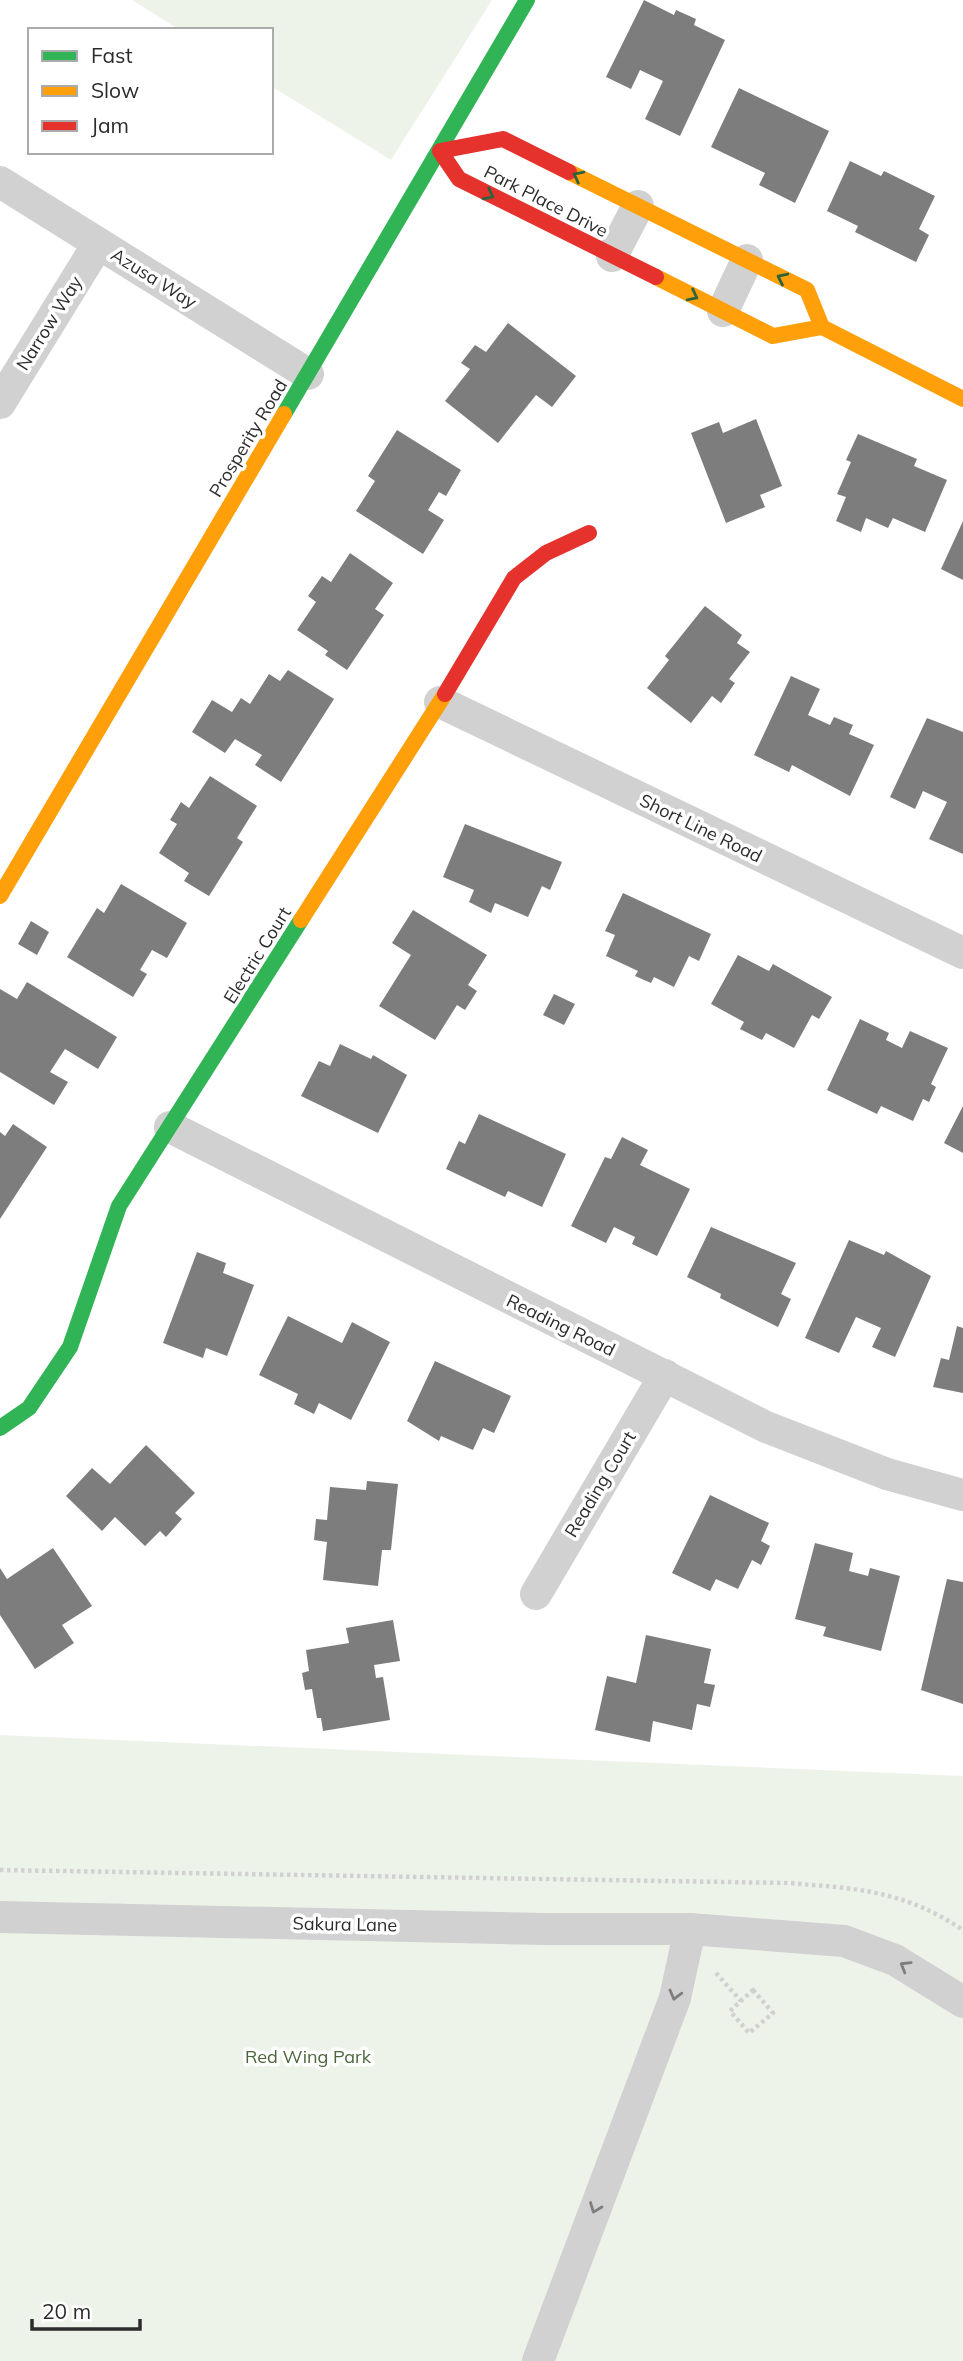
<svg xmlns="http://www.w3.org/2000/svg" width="963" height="2361" font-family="Mulish,sans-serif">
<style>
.green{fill:#eef3ea}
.building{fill:#7d7d7d}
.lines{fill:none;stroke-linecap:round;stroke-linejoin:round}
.path{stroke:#d1d1d1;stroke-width:4.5;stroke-dasharray:3.5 3.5;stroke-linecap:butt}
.street{stroke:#d1d1d1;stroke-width:32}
.fast{stroke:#30b455;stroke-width:16}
.slow{stroke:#ff9f0a;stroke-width:16}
.jam{stroke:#e5322d;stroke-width:16}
.oneway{stroke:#2e623c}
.oneway2{stroke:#7e7e7e}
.labels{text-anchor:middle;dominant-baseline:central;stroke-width:7;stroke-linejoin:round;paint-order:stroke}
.street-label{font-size:18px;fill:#2c2c2c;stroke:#fff}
.park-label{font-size:18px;fill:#4c653b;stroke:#fff}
</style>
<rect width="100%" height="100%" fill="#fff"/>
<!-- green -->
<path class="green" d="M132 0H492L391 160 271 86V30H180Z
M0 1735 963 1776V2361H0Z"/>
<!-- building -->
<path class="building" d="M644 0 674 15 676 10 696 19 694 25 725 40 680 136 645 119 663 81 640 70 631 89 606 77Z
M739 88 829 131 795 203 759 185 765 173 711 147Z
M850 161 881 176 884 171 935 196 919 229 929 235 916 262 855 232 858 226 827 211Z
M508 323 576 376 552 407 536 395 498 443 445 401 470 369 461 363 475 345 486 352Z
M756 419 782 486 760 495 765 507 726 523 691 433 719 422 723 433Z
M397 430 461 470 446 496 439 492 428 510 444 520 423 554 356 511 375 481 368 476Z
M858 434 917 459 914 466 947 480 925 532 893 518 888 528 866 518 861 532 836 521 846 497 837 494 851 462 846 460Z
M963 521V580L941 569Z
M350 553 393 583 375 609 384 615 347 670 325 655 328 651 297 630 316 602 308 596 322 576 331 582Z
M705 606 742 635 737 643 750 652 729 679 735 683 721 703 712 696 691 723 647 688 669 660 665 656Z
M288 670 334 699 281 782 255 765 262 755 235 739 225 753 192 732 212 700 232 712 241 698 250 704 269 674 280 681Z
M791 676 820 689 808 715 830 725 834 717 853 725 849 734 874 745 850 796 792 765 789 772 754 755Z
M927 718 963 732V854L929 839 947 802 923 791 915 809 890 797Z
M210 776 257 806 237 838 243 842 209 896 184 881 189 873 159 853 177 824 170 820 181 802 189 808Z
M465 824 562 862 550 890 542 886 528 917 495 903 491 913 469 902 474 890 443 877Z
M121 884 187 923 167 958 152 950 140 970 147 974 133 997 67 957 97 908 104 913Z
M623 893 711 934 699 961 689 956 674 987 654 977 651 983 635 976 638 971 606 956 615 935 605 931Z
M413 910 487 955 468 985 477 991 465 1010 457 1005 435 1040 379 1006 411 955 392 943Z
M31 921 49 932 37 955 18 944Z
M738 955 769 971 773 964 832 997 819 1019 812 1015 794 1048 766 1033 762 1040 740 1029 744 1022 711 1004Z
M27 982 117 1037 98 1069 65 1049 50 1072 68 1082 54 1105 0 1072V989L17 999Z
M554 994 575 1004 564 1025 543 1015Z
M860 1019 889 1033 886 1040 902 1048 910 1031 948 1048 931 1084 936 1087 929 1102 923 1099 913 1121 881 1106 877 1114 827 1090Z
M340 1044 371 1059 373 1055 407 1075 378 1133 301 1096 319 1061 330 1066Z
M963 1106V1153L944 1143Z
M479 1114 566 1154 542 1207 508 1191 505 1197 446 1169 459 1141 465 1144Z
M13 1124 47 1147 0 1219V1132L5 1136Z
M622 1137 648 1150 640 1165 690 1189 657 1256 632 1244 635 1237 614 1227 606 1243 571 1226 605 1157 611 1159Z
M711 1227 796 1263 781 1294 791 1299 778 1327 720 1298 721 1294 687 1277Z
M849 1240 884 1255 886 1251 931 1276 895 1357 872 1347 881 1328 856 1317 839 1353 805 1338Z
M197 1252 226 1263 223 1273 254 1285 227 1356 206 1348 203 1358 163 1343Z
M288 1316 342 1343 352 1322 390 1342 351 1420 319 1403 314 1414 294 1404 298 1394 259 1375Z
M957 1326 963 1328V1393L933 1387 941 1358 949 1360Z
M435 1361 511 1396 494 1433 483 1428 473 1450 441 1436 439 1441 407 1421Z
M146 1445 195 1493 175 1513 182 1519 166 1537 160 1531 145 1546 115 1517 102 1531 66 1496 92 1468 110 1484Z
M367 1481 398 1484 391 1550H382L378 1586 323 1580 327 1542 314 1540 316 1519 327 1520 330 1487 366 1490Z
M710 1495 769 1523 761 1541 770 1546 761 1565 752 1560 738 1589 716 1579 710 1591 672 1573Z
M815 1543 853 1553 849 1571 868 1576 870 1568 900 1576 881 1651 823 1636 826 1627 795 1619Z
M53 1548 92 1606 62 1625 74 1643 35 1669 0 1615V1568L7 1579Z
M947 1579 963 1582V1704L921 1690Z
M393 1620 400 1661 374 1665 376 1678 383 1677 390 1720 323 1731 321 1718H317L312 1689 305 1690 302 1673 309 1671 306 1650 349 1643 346 1628Z
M646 1635 711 1649 704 1683 715 1685 710 1707 697 1704 692 1730 653 1721 650 1742 595 1730 607 1676 636 1683Z"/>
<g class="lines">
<!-- path -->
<path class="path" d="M0 1870 786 1883C855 1888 903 1890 963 1930
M716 1973 741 2001
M753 1990 773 2013 749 2033 730 2011Z"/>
<!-- street -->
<path class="street" d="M0 182 308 374
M612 256 638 206
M723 311 747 260
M0 403 98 244
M440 702 963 953
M170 1127 766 1427 887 1474 963 1495
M536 1594 665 1375
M0 1917 544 1929H690L844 1941 895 1960 963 2002
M538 2361 675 1998 690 1929"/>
<!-- fast -->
<path class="fast" d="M284 414 527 0
M0 1428 29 1408 70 1347 119 1206 301 920"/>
<!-- slow -->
<path class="slow" d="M569 172 807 290 822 327
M656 277 773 336 822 327 963 399
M0 896 284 414
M301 920 445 694"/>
<!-- jam -->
<path class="jam" d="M569 172 503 139 440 151 459 179 656 277
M445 694 514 578 546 553 589 533"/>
</g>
<!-- one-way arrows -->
<defs><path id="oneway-chevron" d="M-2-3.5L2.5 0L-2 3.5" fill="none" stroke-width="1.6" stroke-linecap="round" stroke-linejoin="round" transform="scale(1.75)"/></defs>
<g class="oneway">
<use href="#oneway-chevron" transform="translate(578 176) rotate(-153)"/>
<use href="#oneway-chevron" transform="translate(489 195) rotate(27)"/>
<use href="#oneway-chevron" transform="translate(782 278) rotate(-154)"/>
<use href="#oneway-chevron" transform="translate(693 296) rotate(27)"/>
</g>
<g class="oneway2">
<use href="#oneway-chevron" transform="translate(905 1966) rotate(-149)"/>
<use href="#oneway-chevron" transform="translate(675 1995) rotate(105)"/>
<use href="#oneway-chevron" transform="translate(595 2208) rotate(111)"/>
</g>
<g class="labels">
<!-- street labels -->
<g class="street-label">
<text transform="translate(546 201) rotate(27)">Park Place Drive</text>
<text transform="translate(154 278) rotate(32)">Azusa Way</text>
<text transform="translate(49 323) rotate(-58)">Narrow Way</text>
<text transform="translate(248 438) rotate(-59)">Prosperity Road</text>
<text transform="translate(701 828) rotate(26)">Short Line Road</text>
<text transform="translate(257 955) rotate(-58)">Electric Court</text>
<text transform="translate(561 1325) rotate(26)">Reading Road</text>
<text transform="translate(600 1484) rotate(-59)">Reading Court</text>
<text transform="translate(345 1924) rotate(1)">Sakura Lane</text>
</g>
<!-- park labels -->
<g class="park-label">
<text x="308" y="2056">Red Wing Park</text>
</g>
</g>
<!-- legend -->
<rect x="28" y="28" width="245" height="126" fill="#ffffff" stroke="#ababab" stroke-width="2"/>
<rect x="42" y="51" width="35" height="10" fill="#30b455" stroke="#ababab" stroke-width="2"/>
<text x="91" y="63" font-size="21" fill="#2c2c2c">Fast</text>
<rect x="42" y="86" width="35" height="10" fill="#ff9f0a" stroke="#ababab" stroke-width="2"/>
<text x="91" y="98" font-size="21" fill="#2c2c2c">Slow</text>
<rect x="42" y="121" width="35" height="10" fill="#e5322d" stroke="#ababab" stroke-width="2"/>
<text x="91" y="133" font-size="21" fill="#2c2c2c">Jam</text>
<!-- scale -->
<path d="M32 2319v10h108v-10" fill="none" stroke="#2c2c2c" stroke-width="3.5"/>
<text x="42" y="2319" font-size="21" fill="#2c2c2c" stroke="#ffffff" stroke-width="5" paint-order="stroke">20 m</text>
</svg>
